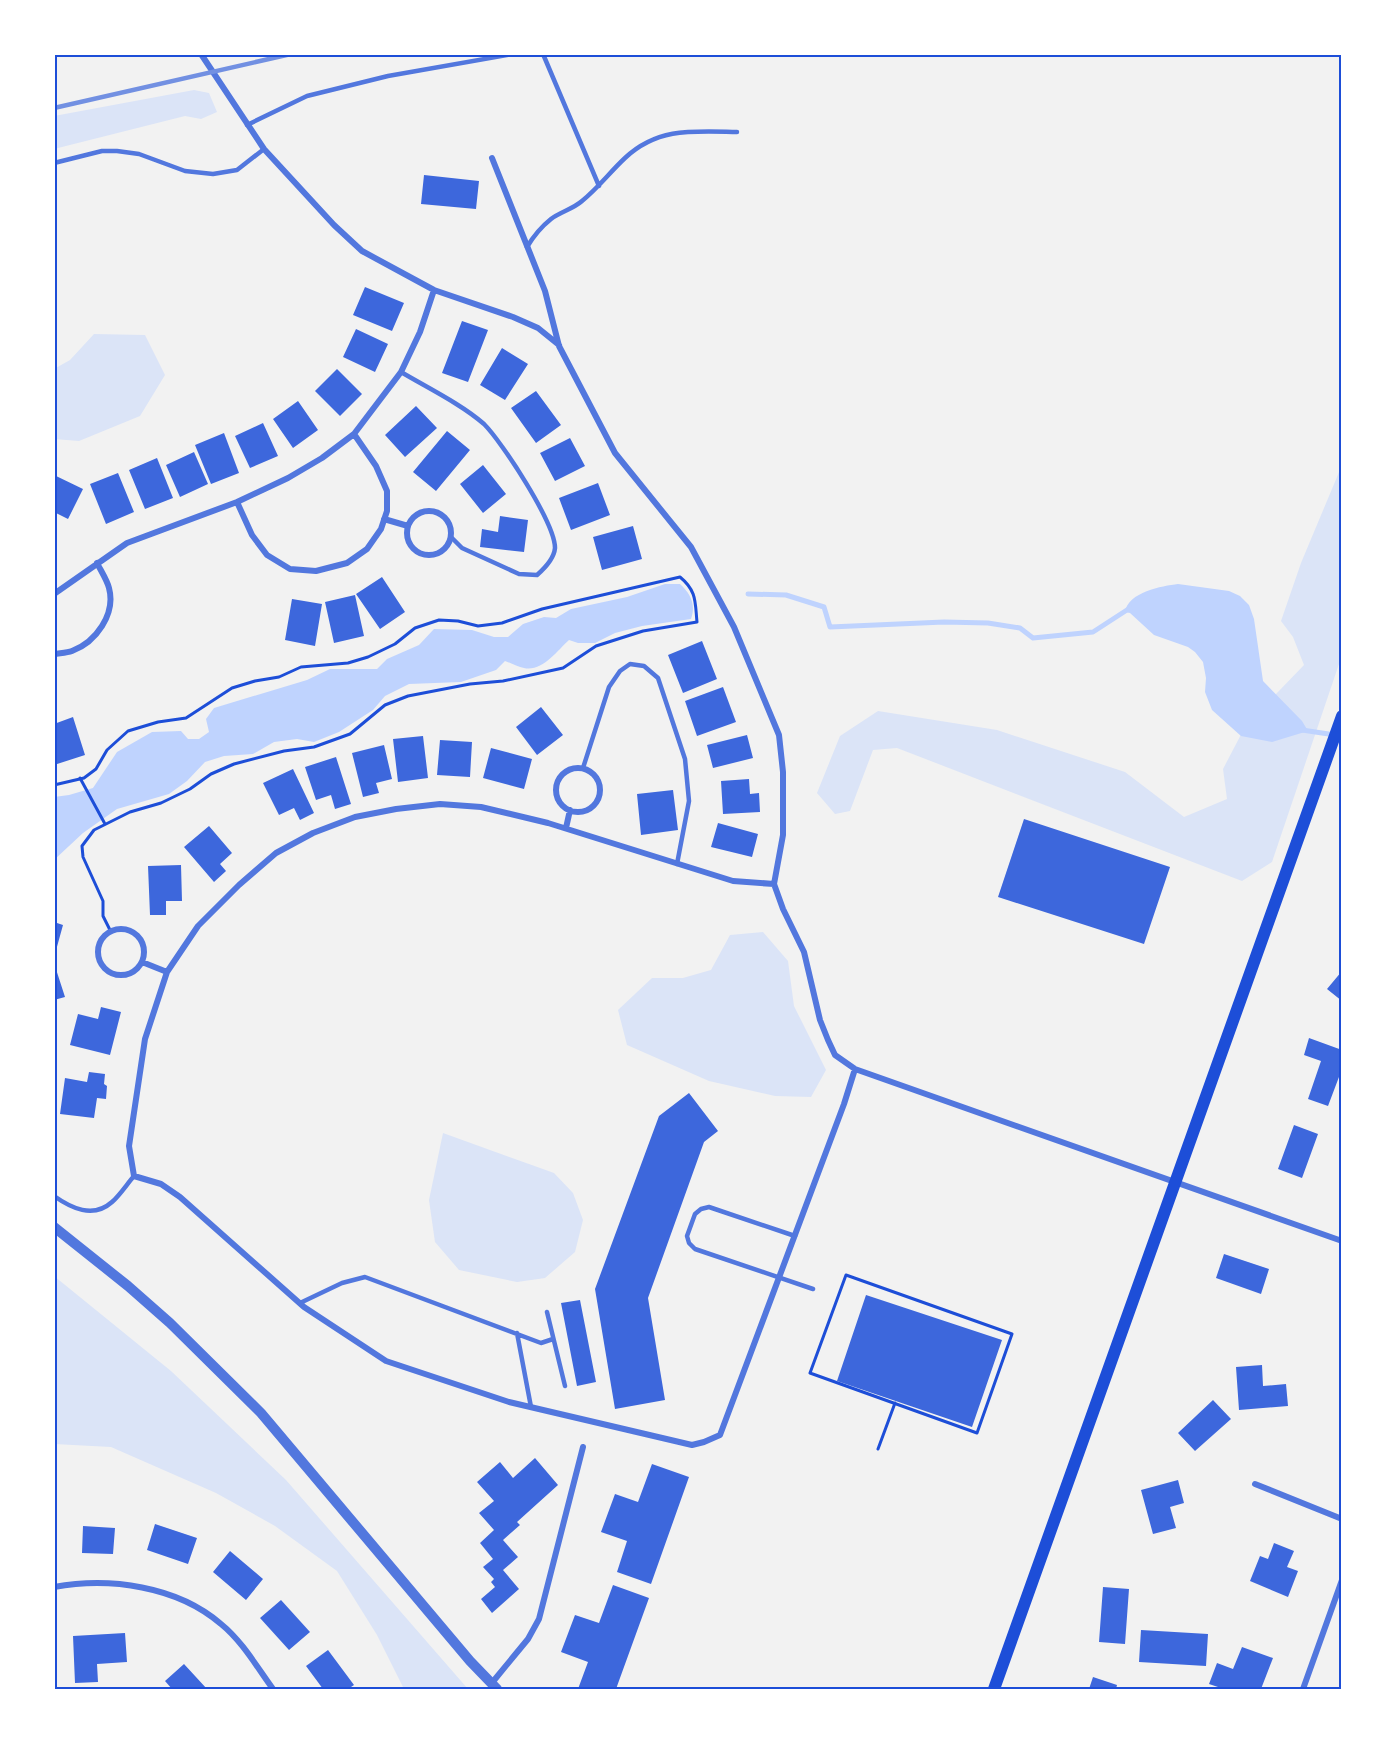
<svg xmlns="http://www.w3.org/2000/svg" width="1396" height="1743" font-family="Signika,sans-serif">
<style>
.green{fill:#dbe4f7}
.water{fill:#bfd3fe}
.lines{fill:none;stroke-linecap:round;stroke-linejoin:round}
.stream{stroke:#bfd3fe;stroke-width:5}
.building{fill:#3d67dc}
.path{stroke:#1d4ed8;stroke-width:3}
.service{stroke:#5277de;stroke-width:4.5}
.minor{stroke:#5277de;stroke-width:6}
.tertiary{stroke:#5277de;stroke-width:10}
.secondary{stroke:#1d4ed8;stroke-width:12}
.rail{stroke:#7290e2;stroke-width:4.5}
.neatline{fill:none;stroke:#1d4ed8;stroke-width:2}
</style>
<rect width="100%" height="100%" fill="#f2f2f2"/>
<!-- green -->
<path class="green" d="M194 90 209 93 217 112 201 119 185 116 54 149V116Z
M94 334 145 335 165 375 140 416 79 441 54 439V369L70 360Z
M1342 465V655L1272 862 1242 881 897 748 873 750 850 811 835 814 817 793 840 736 878 711 997 730 1125 772 1184 817 1227 799 1223 769 1246 725 1304 665 1293 637 1281 621 1301 563Z
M763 932 788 961 794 1006 826 1070 811 1097 775 1096 709 1081 627 1045 618 1010 652 978H683L711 970 730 935Z
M443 1133 554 1173 573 1193 583 1220 575 1252 545 1278 517 1282 459 1270 435 1242 429 1200Z
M54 1276 171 1371 286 1480 468 1689H404L377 1635 337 1571 275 1526 216 1493 111 1447 54 1444Z"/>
<!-- water -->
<path class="water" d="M665 584H680C691 594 696 605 691 619L642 626 615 633 595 643H578L569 640C557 651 542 672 524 668 518 667 511 663 505 661L496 670 461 682 409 684 385 696 373 710 339 732 314 742 297 739 274 742 253 754 224 756 205 762 187 781 169 794 117 809 83 833 54 860V797L69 795 93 788 117 752 152 732 181 731 188 739H199L209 732 206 719 214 708 307 680 330 669H377L387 659 419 645 434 629 472 630 494 637H508L523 624 544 617 556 618 571 609 627 597Z
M1178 584 1229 591 1240 596 1249 605 1254 619 1263 681 1302 721 1308 731 1272 742 1241 736 1212 710 1205 692 1206 678 1203 662 1195 652 1188 647 1154 635 1130 613 1125 612C1128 592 1162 586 1178 584Z"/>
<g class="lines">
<!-- stream -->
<path class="stream" d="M748 594 786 595 824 607 830 627 944 622 988 623 1020 628 1033 638 1093 632 1130 608
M1302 730 1342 736"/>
</g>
<!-- building -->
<path class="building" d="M424 175 479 181 476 209 421 204Z
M365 287 404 303 392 331 353 315Z
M462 321 488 330 468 382 442 373Z
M356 329 388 344 375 372 343 357Z
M502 348 528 364 505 400 480 385Z
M337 369 362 394 340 416 315 391Z
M536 391 561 425 536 443 511 408Z
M298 401 318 430 293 448 273 419Z
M416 406 437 428 405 457 385 435Z
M263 423 278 456 250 468 235 436Z
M447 431 470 450 436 491 413 472Z
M224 433 239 473 211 484 195 445Z
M570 438 585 466 555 481 540 453Z
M194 452 208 484 180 497 166 465Z
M157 458 173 498 145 509 129 470Z
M483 465 506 494 483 513 460 484Z
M118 473 134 512 106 524 90 484Z
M54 475 83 489 68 519 54 512Z
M598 483 610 515 571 530 559 498Z
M500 516 528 520 524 552 480 547 482 529 498 532Z
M633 526 642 559 602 570 593 537Z
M382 577 405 612 380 629 356 594Z
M355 595 364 636 334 643 325 602Z
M292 599 322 604 315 646 285 640Z
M702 641 717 679 683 693 668 655Z
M723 687 736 722 697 736 685 701Z
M541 707 563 735 537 755 516 727Z
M73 717 85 755 54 765V724Z
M747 735 753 758 713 768 707 745Z
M423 736 428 778 398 782 393 739Z
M440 740 472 742 470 777 437 775Z
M384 745 392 779 376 783 379 793 363 797 352 753Z
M491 748 532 759 524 789 483 778Z
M336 757 351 804 335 809 331 795 316 800 305 767Z
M293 769 314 813 300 820 294 808 279 815 263 783Z
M749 779 750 794 759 793 760 812 723 814 721 781Z
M673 790 678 830 641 835 637 794Z
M1024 819 1170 867 1144 944 998 897Z
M718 823 758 834 752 857 711 847Z
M209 826 232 853 220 864 226 871 214 882 184 847Z
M181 865 182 901H166V915H150L148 866Z
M54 922 63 925 55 954H54Z
M54 963 65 997 54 1000Z
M1342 971V1001L1327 989Z
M101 1007 121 1012 110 1055 70 1045 78 1014 98 1019Z
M1309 1038 1342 1050V1069L1328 1106 1308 1099 1321 1061 1304 1055Z
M89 1072 105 1074 104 1084 107 1086 106 1099 97 1098 94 1118 60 1114 65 1078 87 1082Z
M689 1093 718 1131 704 1142 648 1298 665 1400 615 1409 595 1289 659 1116Z
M1294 1125 1318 1134 1302 1178 1278 1169Z
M1224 1254 1269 1269 1261 1294 1216 1278Z
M866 1295 1002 1340 972 1427 837 1381Z
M580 1300 596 1382 577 1386 561 1303Z
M1262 1365 1263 1386 1286 1384 1288 1406 1239 1410 1236 1367Z
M1213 1400 1231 1419 1195 1451 1178 1433Z
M535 1458 558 1485 517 1522 520 1525 503 1540 518 1557 503 1570 519 1589 492 1613 481 1599 495 1587 491 1582 494 1579 483 1567 493 1559 480 1543 494 1530 479 1513 494 1501 477 1482 500 1462 513 1478Z
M652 1464 689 1477 651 1584 617 1572 627 1541 601 1532 615 1494 638 1502Z
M1178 1480 1184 1503 1170 1507 1176 1528 1153 1534 1141 1490Z
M155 1524 197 1538 188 1564 147 1550Z
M83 1526 115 1528 113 1554 82 1553Z
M1274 1543 1294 1551 1287 1567 1298 1571 1288 1597 1250 1581 1260 1556 1268 1559Z
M230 1551 263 1579 246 1600 213 1572Z
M613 1585 649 1598 616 1689H578L588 1662 561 1652 575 1615 599 1623Z
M1103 1587 1129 1589 1125 1644 1099 1642Z
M281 1600 310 1632 289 1650 260 1618Z
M1141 1630 1208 1634 1206 1666 1139 1662Z
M125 1633 127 1662 97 1664 98 1682 75 1683 73 1636Z
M1242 1647 1273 1658 1261 1689H1224L1209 1684 1217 1663 1233 1669Z
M328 1650 354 1685 348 1689H323L306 1666Z
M184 1664 207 1689H172L165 1681Z
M1093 1677 1117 1685 1116 1689H1089Z"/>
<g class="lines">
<!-- path -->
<path class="path" d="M80 778 105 824
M54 785 84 778 96 769 107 750 128 731 158 722 186 718 232 688 255 681 279 677 301 667 348 663 368 657 395 644 415 628 439 620 458 621 478 626 502 623 542 609 680 577C697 591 695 602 697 622L643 631 596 646 563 668 503 681 470 684 408 696 385 705 350 734 314 747 284 751 234 764 211 774 190 789 161 803 130 812 94 830 82 846 83 857 103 901V916L111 932
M846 1275 1012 1334 977 1433 810 1373Z
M878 1449 895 1403"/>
<!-- service -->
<path class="service" d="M543 54 599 186
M247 125 307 96 388 76 513 54
M54 163 102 151H117L139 154 185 171 213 174 237 170 264 149
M527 247C533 237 541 227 551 219 560 212 573 209 582 201 598 188 610 172 625 158 658 127 694 131 737 132
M401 372C428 388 461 404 484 424 502 442 555 523 555 548 554 559 545 568 537 575L519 574 462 548 451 537
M583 768 609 687 620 671 630 664 644 666 658 678 685 759 689 801 677 864
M54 1196C71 1208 93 1219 112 1202 120 1195 127 1184 134 1176
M795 1236 709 1207 701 1209 695 1214 687 1236 689 1243 695 1249 813 1289
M300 1303 342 1283 365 1277 541 1343 553 1339
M547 1312 565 1386
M517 1333 531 1407"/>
<!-- minor -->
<path class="minor" d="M201 54 264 149 334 225 362 251 434 290 513 317 538 328 559 345
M492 158 545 291 559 346 615 453 691 547 734 627 779 735 783 772V835L774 884 783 909 804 952 820 1020 828 1040 835 1055 855 1069 1342 1241
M237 502 252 535 267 555 290 569 316 571 347 563 367 549 381 529 387 511V491L376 466 354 434
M407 533a22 22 0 1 1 44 0a22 22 0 1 1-44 0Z
M384 519 408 526
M54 594 127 543 237 502 288 478 322 458 354 434 401 372 420 332 434 290
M54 654C60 653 67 653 72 651 96 642 116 614 109 588 107 580 101 571 97 563
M556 790a22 22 0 1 1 44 0a22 22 0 1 1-44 0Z
M566 828 570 810
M774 884 733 881 548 823 481 807 440 804 396 809 355 817 313 833 276 853 239 885 198 926 167 972 145 1039 129 1146 134 1176 161 1184 180 1197 304 1307 386 1361 509 1402 692 1445 704 1442 720 1435 844 1104 855 1069
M98 952a23 23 0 1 1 46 0a23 23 0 1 1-46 0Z
M142 962 167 972
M1255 1484 1342 1519
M54 1587C110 1577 177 1586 221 1624 242 1641 257 1667 273 1689
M491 1684 528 1639 539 1619 583 1447
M1303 1689 1342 1580"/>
<!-- tertiary -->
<path class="tertiary" d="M54 1227 128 1286 170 1323 261 1413 470 1661 497 1689"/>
<!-- secondary -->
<path class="secondary" d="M994 1689 1342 716"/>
<!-- rail -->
<path class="rail" d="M54 108 291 54"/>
</g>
<!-- border -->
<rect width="1396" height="1743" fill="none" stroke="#ffffff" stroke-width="111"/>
<rect x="56" y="56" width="1284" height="1632" class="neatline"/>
</svg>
